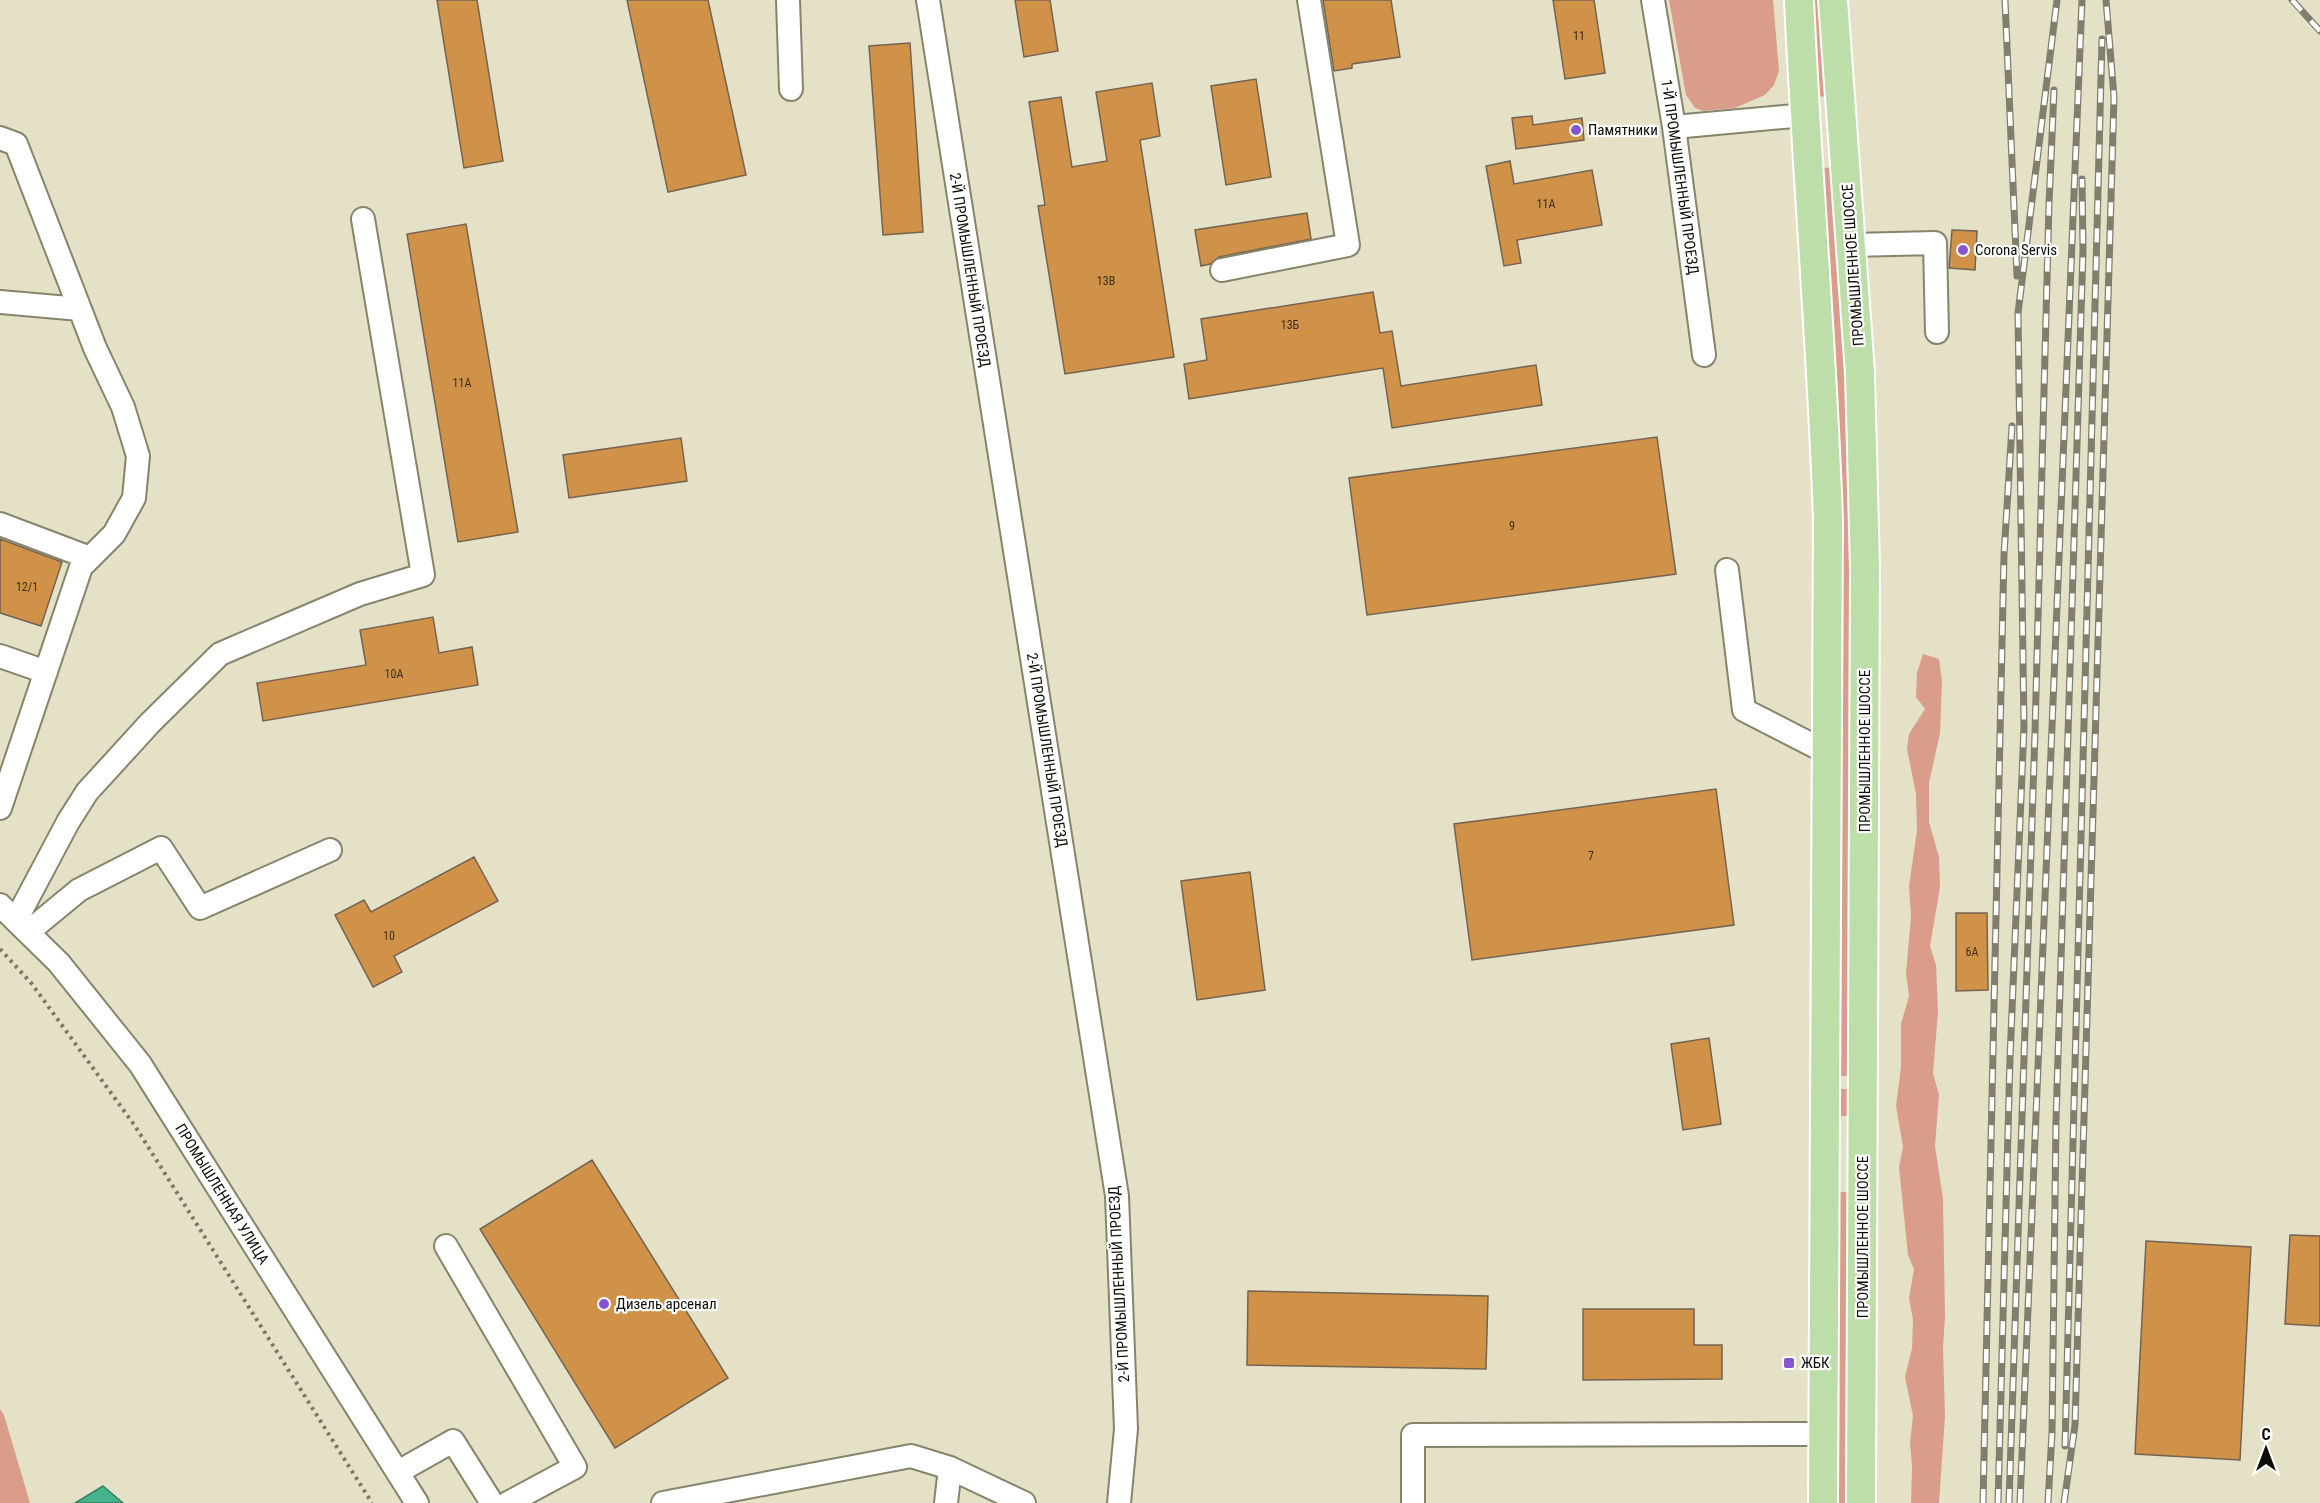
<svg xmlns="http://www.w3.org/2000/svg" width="2320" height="1503" font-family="'Roboto Condensed',sans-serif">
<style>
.green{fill:#da9d8b}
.water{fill:#44b38c;stroke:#348164;stroke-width:1.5}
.building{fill:#cf9248;stroke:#746351;stroke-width:1.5}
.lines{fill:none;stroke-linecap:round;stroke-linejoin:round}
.minor-casing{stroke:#87846c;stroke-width:26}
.major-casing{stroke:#fff;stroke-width:32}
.path{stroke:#7a7867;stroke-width:4;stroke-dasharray:3 4.5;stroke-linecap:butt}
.minor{stroke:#fff;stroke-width:22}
.major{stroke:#bddea8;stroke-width:28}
.rail-casing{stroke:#807e6d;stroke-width:7}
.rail{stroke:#fff;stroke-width:4.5;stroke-dasharray:14;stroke-linecap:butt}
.poi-dot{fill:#8755ce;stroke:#fff;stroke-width:2}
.labels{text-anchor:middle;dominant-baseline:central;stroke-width:4.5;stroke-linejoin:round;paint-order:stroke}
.number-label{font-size:12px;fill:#3e2e16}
.poi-label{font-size:15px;fill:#0d0c05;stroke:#fff;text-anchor:start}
.street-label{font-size:15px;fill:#0d0c05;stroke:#fff}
</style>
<rect width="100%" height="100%" fill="#e4e1c7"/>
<!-- green -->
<path class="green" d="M1669 0H1773L1779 71 1774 85 1765 95 1735 108 1703 111 1695 108 1686 95Z
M1812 0H1821L1830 96 1815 97Z
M1837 167 1855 537 1853 1076H1837L1822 168Z
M1923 654 1939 659 1942 681 1940 733 1929 783V822L1939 857 1940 887 1930 946 1936 965 1938 1012 1933 1073 1939 1095 1935 1146 1943 1199 1945 1316 1943 1348 1945 1416 1939 1503H1911L1912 1467 1910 1442 1913 1416 1905 1377 1912 1348 1913 1320 1909 1298 1914 1269 1908 1255 1899 1167 1903 1147 1896 1106 1901 1067V1024L1909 996 1906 974 1911 916 1909 886 1917 831 1916 794 1907 749 1909 734 1925 709 1916 697 1917 673Z
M1837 1089H1852L1853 1116H1836Z
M1836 1192H1852L1850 1503H1835Z
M0 1409 4 1415 30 1503H0Z"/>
<!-- water -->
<path class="water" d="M103 1486 123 1503H75Z"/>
<!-- building -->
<path class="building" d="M437 0H477L503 161 464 168Z
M627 0H708L746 175 668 192Z
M1015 0H1050L1058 51 1024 57Z
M1323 0H1391L1400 57 1352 64V68L1334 71Z
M1553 0H1594L1605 73 1565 79Z
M910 43 923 232 883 235 869 46Z
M1256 79 1271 177 1226 185 1211 86Z
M1152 83 1160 136 1140 140 1174 357 1065 374 1038 206 1045 205 1029 102 1061 97 1072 167 1107 161 1096 92Z
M1532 116 1533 125 1582 118 1584 140 1516 149 1512 118Z
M1510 161 1514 184 1592 170 1602 225 1517 240 1521 263 1504 266 1486 166Z
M1307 213 1311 239 1219 257 1210 264 1201 266 1195 230Z
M466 224 518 532 458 542 407 234Z
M1952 230 1977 231 1975 270 1949 268Z
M1373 292 1380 333 1392 331 1401 386 1536 365 1542 405 1392 428 1383 368 1189 399 1184 364 1207 360 1201 319Z
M1657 437 1676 574 1367 615 1349 478Z
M681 438 687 481 569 498 563 455Z
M0 539 62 562 41 626 0 613Z
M433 617 439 653 472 647 478 685 263 721 257 683 366 665 360 630Z
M1716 789 1734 925 1472 960 1454 824Z
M474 857 498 901 394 956 402 972 373 987 335 915 364 900 371 912Z
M1250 872 1265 990 1197 1000 1181 881Z
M1956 913H1987L1988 990 1956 991Z
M1709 1038 1721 1124 1683 1130 1671 1044Z
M592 1160 728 1378 615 1448 480 1229Z
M2290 1235 2320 1236V1326L2285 1324Z
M2146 1241 2251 1247 2240 1460 2135 1454Z
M1248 1291 1488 1296 1486 1369 1247 1365Z
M1583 1309H1694V1345H1722V1379L1583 1380Z"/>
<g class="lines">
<!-- minor casing -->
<g class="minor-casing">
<path id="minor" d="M788 0 791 89
M928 0 1117 1196 1126 1429 1119 1503
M1653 0 1674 127 1704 355
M1674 127 1805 115
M0 138 16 144 95 348 123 407 138 456 134 498 114 534 81 567 0 808
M1852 245 1935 243 1937 332
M1222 270 1348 245 1309 0
M0 302 80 309
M0 524 90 558
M1727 570 1744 710 1828 753
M0 656 46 672
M0 905 59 963 140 1064 417 1503
M16 920 68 822 87 792 150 723 220 654 360 594 423 575 363 219
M28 932 79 890 161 848 200 908 330 850
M446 1246 575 1467 508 1503
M398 1472 453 1441 492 1503
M663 1503 911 1456 950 1468 1024 1503
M946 1503 950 1468
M1413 1503V1435L1824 1434"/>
</g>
<!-- major casing -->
<g class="major-casing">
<path id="major" d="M1799 0C1807 174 1822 347 1828 520L1823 1503
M1833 0 1860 373 1865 568 1861 1503"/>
</g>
<!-- path -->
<path class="path" d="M0 949 32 984 135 1126 372 1503"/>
<!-- minor -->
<use href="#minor" class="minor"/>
<!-- major -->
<use href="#major" class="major"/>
<!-- rail casing -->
<g class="rail-casing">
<path id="rail" d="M2005 0 2017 276
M2292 0 2320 31
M2065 1446 2102 39
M1983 1503 2004 555 2012 426
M1998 1503 2010 1058 2024 727 2018 313 2057 0
M2009 1503 2035 732 2049 204 2054 90
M2020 1503 2082 0
M2048 1503 2052 1433 2056 1121 2083 250 2082 179
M2064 1503 2075 1425 2114 97 2106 0"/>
</g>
<!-- rail -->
<use href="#rail" class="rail"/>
</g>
<!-- markers -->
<g class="poi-dot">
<circle cx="1576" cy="130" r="6"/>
<circle cx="1963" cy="250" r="6"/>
<circle cx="604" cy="1304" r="6"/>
<rect x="1783" y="1357" width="12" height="12" rx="3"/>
</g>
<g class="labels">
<!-- number labels -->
<g class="number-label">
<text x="1579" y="36">11</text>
<text x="1546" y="204">11А</text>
<text x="1106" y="281">13В</text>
<text x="1290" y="325">13Б</text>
<text x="462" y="383">11А</text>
<text x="1512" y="526">9</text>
<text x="27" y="587">12/1</text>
<text x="394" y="674">10А</text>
<text x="1591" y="856">7</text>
<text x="389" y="936">10</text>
<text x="1972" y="952">6А</text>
</g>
<!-- poi labels -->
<g class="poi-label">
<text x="1588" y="130">Памятники</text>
<text x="1975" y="250">Corona Servis</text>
<text x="616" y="1304">Дизель арсенал</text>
<text x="1801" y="1363">ЖБК</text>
</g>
<!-- street labels -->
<g class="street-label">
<text transform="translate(1680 177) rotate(82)">1-Й ПРОМЫШЛЕННЫЙ ПРОЕЗД</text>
<text transform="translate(1853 265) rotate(-94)">ПРОМЫШЛЕННОЕ ШОССЕ</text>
<text transform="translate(970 270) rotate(81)">2-Й ПРОМЫШЛЕННЫЙ ПРОЕЗД</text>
<text transform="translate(1047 750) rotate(81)">2-Й ПРОМЫШЛЕННЫЙ ПРОЕЗД</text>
<text transform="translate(1865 751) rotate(-90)">ПРОМЫШЛЕННОЕ ШОССЕ</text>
<text transform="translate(222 1194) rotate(58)">ПРОМЫШЛЕННАЯ УЛИЦА</text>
<text transform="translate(1863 1237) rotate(-90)">ПРОМЫШЛЕННОЕ ШОССЕ</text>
<text transform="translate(1119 1284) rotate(-93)">2-Й ПРОМЫШЛЕННЫЙ ПРОЕЗД</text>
</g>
</g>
<!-- north arrow -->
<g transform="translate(2266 1449)" stroke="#ffffff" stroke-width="4.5" paint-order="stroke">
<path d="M0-4.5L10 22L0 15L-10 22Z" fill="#0d0c05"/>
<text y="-9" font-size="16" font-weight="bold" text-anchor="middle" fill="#0d0c05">С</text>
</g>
</svg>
